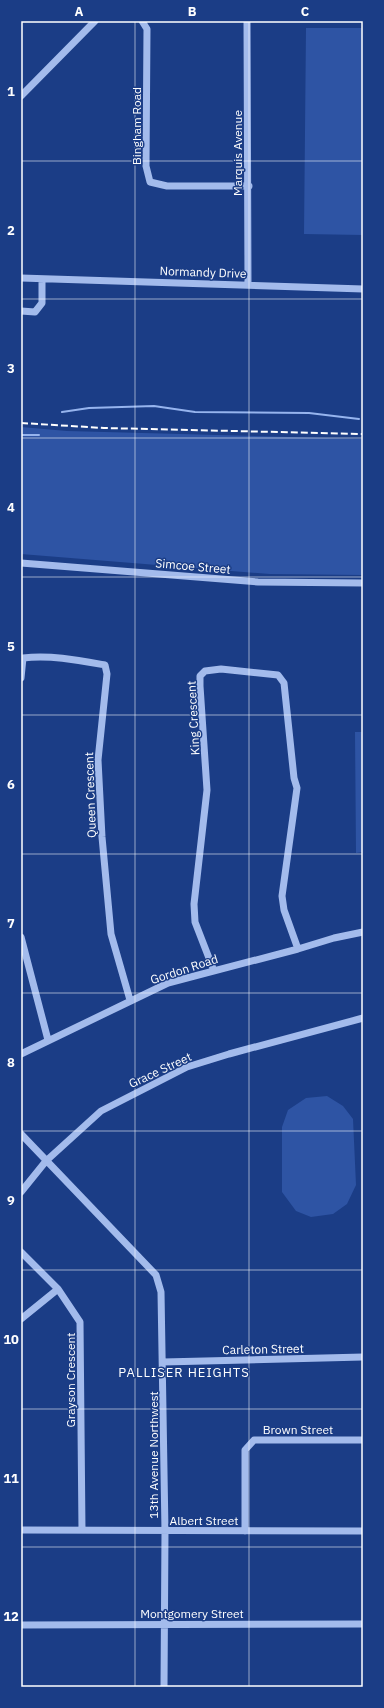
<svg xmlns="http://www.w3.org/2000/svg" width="384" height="1708" font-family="'IBM Plex Sans',sans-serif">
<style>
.green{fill:#2e54a4}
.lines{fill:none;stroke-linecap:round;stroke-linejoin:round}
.stream{stroke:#96b4ee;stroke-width:2}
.minor{stroke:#a3bbec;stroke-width:7}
.rail{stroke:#fff;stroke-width:2;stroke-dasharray:7 3;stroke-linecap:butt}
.grid{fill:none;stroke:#fff;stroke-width:1;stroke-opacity:0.55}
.labels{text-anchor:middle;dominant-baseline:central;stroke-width:3;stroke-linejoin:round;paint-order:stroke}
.street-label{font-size:12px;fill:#fff;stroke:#1b3d86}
.neighbourhood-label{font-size:13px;letter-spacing:1px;fill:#fff;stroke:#1b3d86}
.neatline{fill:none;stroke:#fff;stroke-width:1.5}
.grid-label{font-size:13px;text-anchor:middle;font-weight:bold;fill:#fff}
</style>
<rect width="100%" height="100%" fill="#1b3d86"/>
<!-- green -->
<path class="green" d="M306 28H363V235L304 234Z
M21 427 67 431 363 439V575L270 574 21 554Z
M355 732H363V852L356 853Z
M327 1096 343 1106 353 1119 356 1185 347 1204 333 1214 311 1217 296 1211 282 1192V1127L288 1110 306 1098Z"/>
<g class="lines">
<!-- stream -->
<path class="stream" d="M62 412 89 408 154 406 195 412 309 413 359 419
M21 435H39"/>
<!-- minor -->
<path class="minor" d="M142 21 147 29 146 166 150 182 167 186H249
M247 21 248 285
M21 96 95 21
M21 278 363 289
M21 311 35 312 42 303V279
M21 563 258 582 363 583
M21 678 23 658C51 655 77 660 105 665L107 674 98 760 102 837 111 934 130 1000
M21 937 48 1040
M214 971 195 922 194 904 207 790 200 686V676L205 671 221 669 278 675 284 683 294 778 297 788 282 896 284 910 298 949
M21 1054 168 983 298 949 334 938 363 932
M21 1134 156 1275 161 1292 165 1531 164 1687
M21 1192 46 1161 101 1111 187 1067 229 1054 363 1018
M21 1252 58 1289 80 1322 82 1530
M21 1319 58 1289
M163 1362 363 1357
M21 1530 363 1531
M245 1531V1450L254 1440H363
M21 1625 363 1624"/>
<!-- rail -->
<path class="rail" d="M21 423 104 428 363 434"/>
</g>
<!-- grid -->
<path class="grid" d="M135 21V1687M249 21V1687M21 161H363M21 299H363M21 438H363M21 577H363M21 715H363M21 854H363M21 993H363M21 1131H363M21 1270H363M21 1409H363M21 1547H363"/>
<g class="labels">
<!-- street labels -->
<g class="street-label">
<text transform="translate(136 126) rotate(-90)">Bingham Road</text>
<text transform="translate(237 153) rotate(-90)">Marquis Avenue</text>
<text transform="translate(203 272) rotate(2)">Normandy Drive</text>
<text transform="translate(193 566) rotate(5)">Simcoe Street</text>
<text transform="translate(193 718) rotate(-93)">King Crescent</text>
<text transform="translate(90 795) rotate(-92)">Queen Crescent</text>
<text transform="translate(184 969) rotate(-18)">Gordon Road</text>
<text transform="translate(160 1070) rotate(-25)">Grace Street</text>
<text transform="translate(263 1349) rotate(-1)">Carleton Street</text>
<text transform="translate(70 1380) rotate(-90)">Grayson Crescent</text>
<text x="298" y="1429">Brown Street</text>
<text transform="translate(153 1455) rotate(-90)">13th Avenue Northwest</text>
<text x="204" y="1520">Albert Street</text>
<text x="192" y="1613">Montgomery Street</text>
</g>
<!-- neighbourhood labels -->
<g class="neighbourhood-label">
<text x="184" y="1372">PALLISER HEIGHTS</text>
</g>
</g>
<!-- border -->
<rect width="384" height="1708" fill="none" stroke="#1b3d86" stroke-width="44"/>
<rect x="22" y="22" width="340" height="1664" class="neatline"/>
<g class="grid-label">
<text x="79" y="16">A</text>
<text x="192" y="16">B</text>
<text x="305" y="16">C</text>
<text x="11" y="96">1</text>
<text x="11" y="235">2</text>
<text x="11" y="373">3</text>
<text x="11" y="512">4</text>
<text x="11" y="651">5</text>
<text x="11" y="789">6</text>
<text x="11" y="928">7</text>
<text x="11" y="1067">8</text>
<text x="11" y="1205">9</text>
<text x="11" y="1344">10</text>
<text x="11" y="1483">11</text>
<text x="11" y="1621">12</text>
</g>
</svg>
